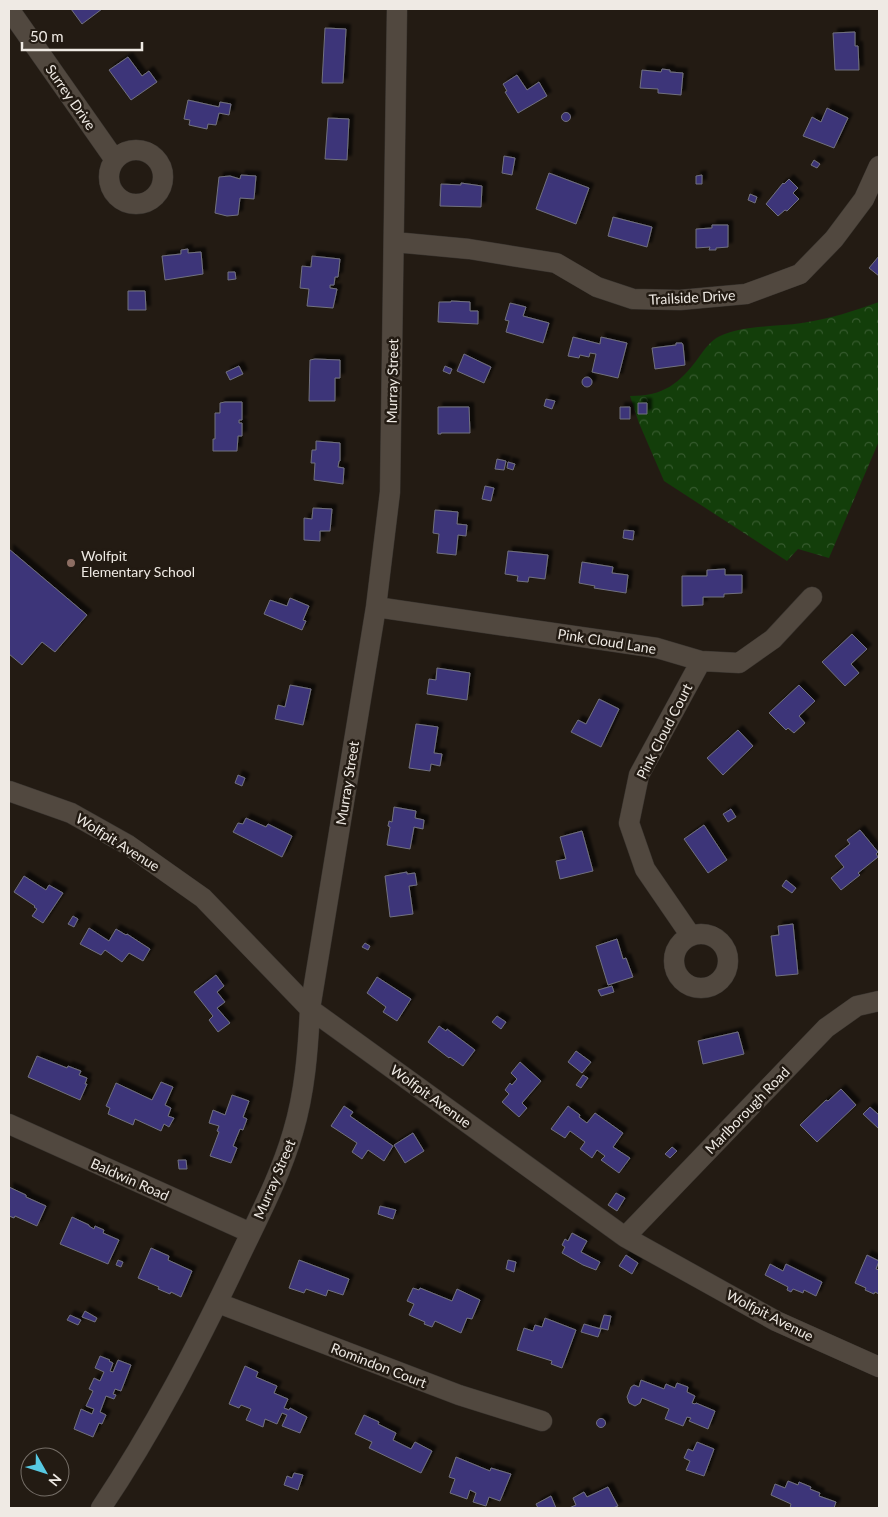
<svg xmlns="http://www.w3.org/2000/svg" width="888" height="1517" font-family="Lato,sans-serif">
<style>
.forest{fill:url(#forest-crowns)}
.building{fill:#3d3479;stroke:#71717e;filter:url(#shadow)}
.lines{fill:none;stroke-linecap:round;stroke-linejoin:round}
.minor-casing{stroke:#39342f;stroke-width:21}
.minor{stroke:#51483f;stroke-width:20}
.education-dot{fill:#8d6e63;stroke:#231b13;stroke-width:2}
.labels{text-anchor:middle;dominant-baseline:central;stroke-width:5;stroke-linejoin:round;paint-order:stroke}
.street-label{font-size:14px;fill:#efeae4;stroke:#231b13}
.poi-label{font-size:14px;fill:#efeae4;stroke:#231b13;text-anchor:start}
</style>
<defs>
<pattern id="forest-crowns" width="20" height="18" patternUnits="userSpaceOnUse" patternTransform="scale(1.25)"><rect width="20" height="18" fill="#133e0a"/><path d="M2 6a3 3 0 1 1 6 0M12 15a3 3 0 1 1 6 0" fill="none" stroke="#365a2e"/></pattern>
<filter id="shadow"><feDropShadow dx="4.5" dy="-4.5" stdDeviation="1" flood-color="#0009"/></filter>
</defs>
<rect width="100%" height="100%" fill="#231b13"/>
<!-- forest -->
<path class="forest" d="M879 302V441L829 558 798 549 787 561 664 481 639 423 630 396C664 396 679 384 699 357 704 350 711 340 720 336 743 325 777 327 802 323 829 319 854 311 879 302Z"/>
<!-- building -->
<path class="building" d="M71 9H102L82 24Z
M325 28 346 29 343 83H322Z
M855 32V46H858L859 70H835L833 33Z
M128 57 142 76 149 71 157 82 131 100 109 70Z
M662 69 670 70V72L683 73 681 95 658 93V89L640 88 642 70 661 72Z
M517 75 527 90 539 82 547 96 518 113 505 92 507 91 503 84Z
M188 100 219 107 220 102 231 104 229 115 219 113 216 125 208 124 207 129 189 125 190 120 184 119Z
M827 108 848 118 834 148 803 136 812 117 821 122Z
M561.5 117a4.5 4.5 0 1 1 9 0a4.5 4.5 0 1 1-9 0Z
M328 118 349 119 347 160 325 159Z
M504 156 515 158 512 175 502 173Z
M814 160 820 164 817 168 811 165Z
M549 173 589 188 576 224 536 209Z
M241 175 256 176 254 199 240 198 238 215 227 216 215 213 219 177 230 176 240 179Z
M702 175V184H696V176Z
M789 179 798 188 793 193 799 199 787 211 785 210 778 216 766 204 783 183 784 184Z
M461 183 482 186 481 207 440 206 441 184 461 185Z
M750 194 757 197 755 203 748 200Z
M613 217 652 227 647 247 608 236Z
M712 225H728V247L716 248V250H709L710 247 696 248V229L712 228Z
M188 249V253L201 252 203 274 165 280 162 256 181 254V250Z
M312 256 340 259 338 277H335L334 285H330V288L337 289 333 308 307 306 309 289 300 288 302 266 311 267Z
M879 256V276L869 268Z
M228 272H235L236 279 228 280Z
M128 291H145L146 310H128Z
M451 301 470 302V311H478V324L438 322 439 302H451Z
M510 303 526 307 523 316 549 323 543 343 506 332 509 321 505 320Z
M573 337 600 344 601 337 627 343 618 378 592 372 596 354 590 353 589 357 580 355 579 358 568 356Z
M676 343H682L683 345 685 365 655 369 652 348 676 345Z
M464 354 491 367 484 383 457 371Z
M315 359 340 360V378H335V401H309L310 360Z
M239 366 243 374 230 380 226 372Z
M445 366 452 369 450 374 443 371Z
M582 382a5 5 0 1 1 10 0a5 5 0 1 1-10 0Z
M546 399 555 401 552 409 544 406Z
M225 402H242V420H239V423H242V436H238L237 451H213V439H215V413H220V403Z
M638 403H647V414H638Z
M438 407H469L470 433H441V434H438Z
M620 407H630V419H620Z
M316 441 340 443V461H339L338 467 344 468 343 484 314 480 315 463H311L312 450H316Z
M497 459 506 461 504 470 495 469Z
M508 462 515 464 513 470 507 468Z
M485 486 494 488 491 501 482 499Z
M313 508 332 509 330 531H320V541L304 540V518L312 519Z
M435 510 458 512 457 524 467 525 466 536 458 535 456 555 437 553 439 534 433 533Z
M624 530 634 531 633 540 623 538Z
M9 549 87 615 55 652 42 642 22 665 9 654Z
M508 551 548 555 545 579 529 577 528 582 517 581 518 576 505 574Z
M582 562 613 567 612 573 628 575 626 593 594 588 595 586 579 583Z
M725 569V575H742V593L724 594V597H703V605L682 606V576H707V570Z
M290 598 309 606 303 620 306 621 302 630 264 614 270 600 287 606Z
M852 634 867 649 851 664 859 673 845 686 822 662Z
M437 668 470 673 467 700 427 694 429 679 436 680Z
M290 685 311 689 303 725 275 719 278 705 285 707Z
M799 685 815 701 799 716 805 723 794 733 788 728 786 730 769 713Z
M599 699 619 709 601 747 571 732 578 720 586 724Z
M416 724 438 727 434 753 442 754 440 766 431 764 430 771 409 768Z
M738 730 753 746 723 775 707 758Z
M238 775 245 778 242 786 235 783Z
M394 807 416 811 415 818 424 820 423 829 414 827 410 849 387 845 390 827 388 826 389 821 392 822Z
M731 809 736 817 728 822 723 814Z
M246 818 266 827 268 824 292 836 282 857 233 832 238 823 243 824Z
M704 825 727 860 708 873 684 839Z
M860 830 878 852 876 854 878 857 858 873 860 875 841 890 831 878 844 867 835 856 850 844 847 840Z
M582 831 593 871 560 879 556 861 566 859 560 837Z
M407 872V874L415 873 417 885 409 886 413 914 390 917 385 876Z
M24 876 46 890 49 885 63 893 43 923 32 916 37 909 34 907 35 906 14 892Z
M786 880 796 888 792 893 782 886Z
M73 916 78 919 74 927 68 924Z
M793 924 798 974 776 976 771 936 779 935 778 926Z
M89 928 109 941 116 929 126 935 127 934 150 949 143 961 129 953 122 962 105 950 101 955 80 944Z
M617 939 623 959 626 958 633 977 608 985 596 946Z
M365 943 370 946 368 950 362 947Z
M216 975 224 986 217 992 225 1002 217 1008 230 1023 218 1032 209 1020 213 1016 194 992Z
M377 977 411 999 397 1021 383 1012 386 1007 367 993Z
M612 986 614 992 601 996 598 990Z
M497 1016 506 1022 501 1029 492 1022Z
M439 1026 446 1031 447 1029 475 1050 463 1066 450 1057 449 1058 428 1042Z
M738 1032 744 1054 703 1064 698 1041Z
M576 1051 591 1062 582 1073 568 1062Z
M37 1056 67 1068 68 1066 81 1071 79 1075 87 1078 85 1084H87L80 1100 28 1077Z
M520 1062 541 1081 522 1103 527 1108 519 1117 502 1102 509 1094 505 1090 510 1083 512 1085 517 1079 511 1073Z
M583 1075 588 1078 581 1088 576 1085Z
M161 1082 173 1087 165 1105 171 1108 168 1116 174 1118 169 1127 164 1124 161 1131 135 1119 133 1125 108 1114 110 1108 106 1106 116 1083 152 1100Z
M841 1089 856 1105 817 1142 800 1125 826 1100 828 1101Z
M232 1095 249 1101 243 1117 247 1119 243 1130 240 1129 233 1146 237 1148 231 1163 210 1156 219 1132 217 1131 219 1126 209 1123 213 1110 225 1115Z
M344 1106 353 1112 350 1116 393 1146 384 1161 368 1150 362 1159 352 1152 357 1143 331 1126Z
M568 1106 580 1115 579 1117 587 1123 595 1113 623 1133 613 1147 630 1158 619 1173 601 1160 605 1156 597 1150 592 1158 580 1149 585 1142 570 1131 565 1138 551 1129Z
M870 1107 879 1115V1129L863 1114Z
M413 1133 424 1151 405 1163 394 1145Z
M672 1147 677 1151 670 1158 665 1154Z
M178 1160H186L187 1169H179Z
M9 1187 26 1195V1197L46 1206 37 1226 15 1216 14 1218 9 1216Z
M616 1193 625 1198 617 1211 608 1205Z
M380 1206 396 1210 393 1219 378 1214Z
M72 1217 89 1225V1226L94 1229 95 1226 104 1230 103 1233 119 1240 108 1264 60 1244Z
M572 1233 587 1241 581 1252 600 1262 596 1270 583 1265 562 1253 565 1247 562 1245 565 1239 568 1241Z
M151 1248 169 1256 168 1260 192 1271 181 1297 171 1292 170 1294 158 1289 159 1287 138 1278Z
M626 1255 638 1263 632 1274 619 1266Z
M867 1255 879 1261 876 1269 879 1270V1294L875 1292 874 1294 865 1290 866 1288 855 1283Z
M118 1260 123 1262 121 1267 116 1265Z
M299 1260 349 1279 343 1295 328 1290 326 1296 306 1289 304 1293 289 1288Z
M508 1260 516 1262 514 1272 506 1269Z
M770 1264 783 1271 786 1264 822 1282 816 1296 804 1290 803 1293 793 1289 791 1292 787 1290 788 1287 765 1275Z
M413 1288 419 1290 420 1288 452 1301 457 1289 480 1300 472 1319 467 1318 461 1333 435 1321 432 1327 424 1324 425 1322 409 1315 414 1304 407 1301Z
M85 1311 97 1318 95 1322 82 1317Z
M70 1315 81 1320 78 1325 67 1320Z
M604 1315 611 1316 608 1330 600 1328Z
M545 1318 576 1330 562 1368 551 1364 552 1361 517 1350 524 1328 533 1331 535 1325 542 1327Z
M584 1324 601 1329 598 1337 581 1332Z
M100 1356 110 1360 109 1361 113 1363 110 1371 113 1372 118 1360 131 1365 121 1391 115 1389 113 1394 116 1395 114 1399 106 1396 100 1412 106 1415 102 1424 99 1423 93 1437 74 1429 81 1409 92 1414 94 1409 86 1406 93 1391 89 1389 94 1378 100 1381 104 1372 95 1368Z
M245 1366 258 1372 256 1377 277 1386 274 1393 288 1399 284 1408 289 1410 290 1408 307 1417 300 1433 282 1426 287 1415 282 1413 277 1424 265 1419 263 1427 246 1420 251 1409 241 1405 239 1408 229 1404Z
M641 1380 664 1389 666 1384 675 1388 677 1383 688 1387 687 1392 695 1396 692 1403 695 1404 696 1403 715 1411 708 1429 689 1421 691 1418 687 1417 683 1426 665 1419 669 1409 642 1398 640 1403 635 1406 629 1403 627 1397 631 1387 634 1385 639 1387Z
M364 1415 379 1422 378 1424 396 1433 393 1440 411 1449 415 1442 432 1451 421 1473 369 1448 372 1442 355 1434Z
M596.5 1423a4.5 4.5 0 1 1 9 0a4.5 4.5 0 1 1-9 0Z
M697 1442 714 1449 704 1476 686 1470 690 1461 684 1458 688 1449 693 1451Z
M456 1457 490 1471 491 1468 511 1474 500 1501 489 1497 486 1506 473 1502 476 1493 470 1490 467 1499 450 1493 455 1479 449 1477Z
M294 1473 303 1475 298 1490 284 1485 287 1476 292 1478Z
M788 1481 798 1485 799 1482 811 1487 810 1489 820 1493 819 1496 836 1502 834 1508H790L791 1504 771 1495 775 1484 785 1488Z
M608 1487 618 1506 613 1508H569L576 1505 573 1498 584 1492 587 1497Z
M551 1496 556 1508H538L536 1504Z"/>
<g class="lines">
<!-- minor casing -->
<g class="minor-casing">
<path id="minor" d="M9 9 115 160
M109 177a27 27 0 1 1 54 0a27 27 0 1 1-54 0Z
M394 242 469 249 556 263 597 287 633 299 680 300 746 294 800 274 834 239 864 199 879 166
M376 607 657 648 701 661 739 663 773 639 812 597
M9 791 71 813 128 845 203 898 310 1009 625 1237 776 1321 879 1367
M674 961a27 27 0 1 1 54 0a27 27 0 1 1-54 0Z
M691 936 645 869 629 823 639 775 701 661
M9 1124 251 1233
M625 1237 826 1028 857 1006 879 1001
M218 1303 459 1395 542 1421
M101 1508C154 1429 197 1346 238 1260 258 1218 280 1177 293 1132 305 1092 308 1050 310 1009L376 607 390 492 397 9"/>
</g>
<!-- minor -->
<use href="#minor" class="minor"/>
</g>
<!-- markers -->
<circle class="education-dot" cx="71" cy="563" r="5"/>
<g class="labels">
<!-- street labels -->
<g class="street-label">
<text transform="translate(71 97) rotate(55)">Surrey Drive</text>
<text transform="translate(692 297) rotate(-3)">Trailside Drive</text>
<text transform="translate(392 381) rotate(-89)">Murray Street</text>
<text transform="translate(607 641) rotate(9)">Pink Cloud Lane</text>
<text transform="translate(664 731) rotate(-63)">Pink Cloud Court</text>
<text transform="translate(347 783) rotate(-81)">Murray Street</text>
<text transform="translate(118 842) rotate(32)">Wolfpit Avenue</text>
<text transform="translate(431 1096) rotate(36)">Wolfpit Avenue</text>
<text transform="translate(747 1110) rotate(-46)">Marlborough Road</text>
<text transform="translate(130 1179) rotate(24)">Baldwin Road</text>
<text transform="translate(274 1179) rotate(-67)">Murray Street</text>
<text transform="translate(770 1315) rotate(27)">Wolfpit Avenue</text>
<text transform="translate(379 1365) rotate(21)">Romindon Court</text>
</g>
<!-- poi labels -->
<g class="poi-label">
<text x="81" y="555">Wolfpit<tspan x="81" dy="16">Elementary School</tspan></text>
</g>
</g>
<!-- border -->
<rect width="888" height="1517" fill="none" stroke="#efeae4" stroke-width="20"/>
<!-- north arrow -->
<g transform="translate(45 1472) rotate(129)"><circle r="24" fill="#231b13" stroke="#756e67"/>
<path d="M0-4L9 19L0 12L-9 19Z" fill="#57c9e2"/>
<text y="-8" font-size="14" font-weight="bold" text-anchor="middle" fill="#efeae4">N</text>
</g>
<!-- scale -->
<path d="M22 42v8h120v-8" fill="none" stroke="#efeae4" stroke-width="2.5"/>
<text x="30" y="42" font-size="15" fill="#efeae4" stroke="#231b13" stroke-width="4" paint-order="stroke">50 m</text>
</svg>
